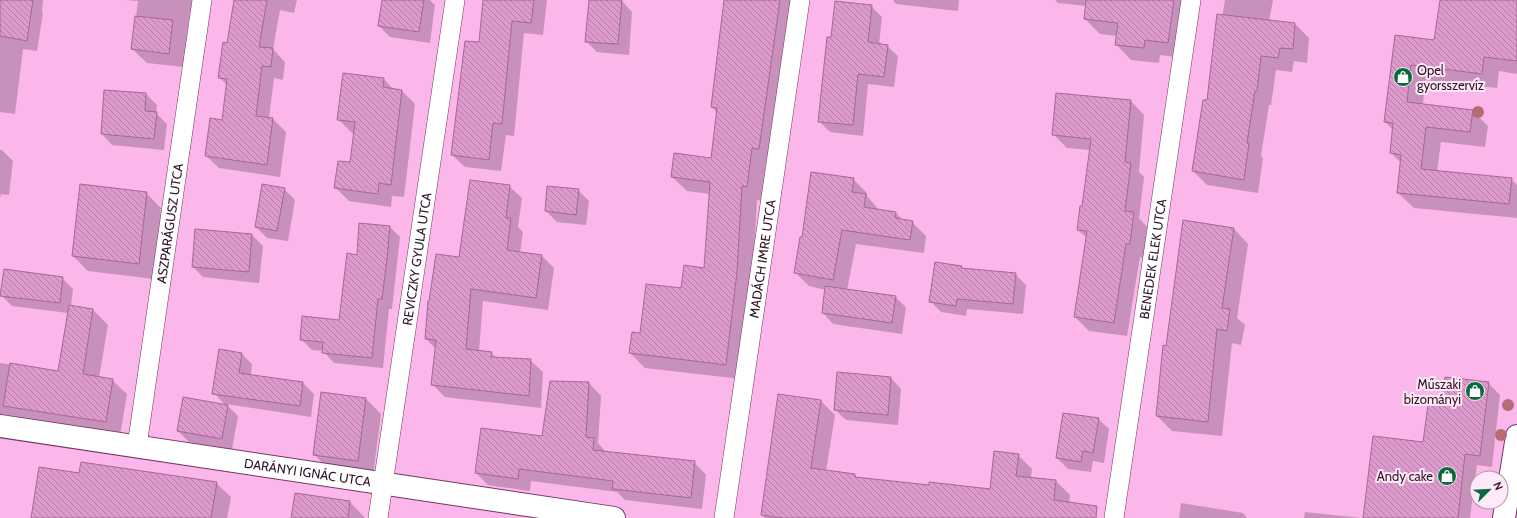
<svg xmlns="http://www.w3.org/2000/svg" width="1517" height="518" font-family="Cabin,sans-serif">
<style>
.shadow{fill:#0003}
.building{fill:url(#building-back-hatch);stroke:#a66797}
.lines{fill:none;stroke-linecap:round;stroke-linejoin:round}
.street-casing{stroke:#723765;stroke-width:20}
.secondary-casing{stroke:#723765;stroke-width:24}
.street{stroke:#fff;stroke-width:19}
.secondary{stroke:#fff;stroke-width:22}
.tree{fill:#b76b76}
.labels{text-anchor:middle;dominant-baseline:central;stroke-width:4;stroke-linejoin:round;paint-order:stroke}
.poi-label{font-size:13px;fill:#30162a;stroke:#ffe9f9;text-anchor:end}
.street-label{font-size:13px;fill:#30162a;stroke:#ffe9f9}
</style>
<defs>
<pattern id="building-back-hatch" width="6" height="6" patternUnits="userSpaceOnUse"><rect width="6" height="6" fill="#dd9acc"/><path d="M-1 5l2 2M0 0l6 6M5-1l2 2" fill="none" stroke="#b47da6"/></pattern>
</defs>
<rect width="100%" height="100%" fill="#fbb6ea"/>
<!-- shadow -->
<path class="shadow" d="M0 0H43L42 12 43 13 37 51 23 49 15 114 0 112Z
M125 0H192L191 10H190L183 67 147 63 132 49 138 1Z
M235 0H297L294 13 280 10 273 49 285 62 283 80 274 78 269 118 273 119 286 132 280 177 219 168 206 156 223 121 227 85 219 77 227 44Z
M383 0H430L435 5 430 43 390 37 379 26Z
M484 0H547L543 35 524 33 514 136 506 135 501 171 465 167 452 155 480 43Z
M590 0 622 1 632 12 629 55 597 52 586 41Z
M725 0H797L774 163 766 162 761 201 757 200 752 287 741 379 645 368 630 353 641 334 705 269 710 194 687 191 672 177 711 159 717 113 712 107Z
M893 0H959L958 11 896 4Z
M1055 0H1191L1183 58 1160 55 1159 63 1131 60 1116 44 1117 36 1100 34 1085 19 1086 6 1058 3Z
M1225 0H1273L1269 21 1295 24 1309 38 1307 63 1294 61 1292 72 1276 70 1271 105H1269L1261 156 1263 158 1258 193 1207 185 1193 171 1208 101Z
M1441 0H1517V74L1499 71 1497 88 1425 80 1423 105 1473 111 1488 126 1485 147 1441 142 1437 171 1511 179 1517 185V218L1414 208 1398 193 1401 163 1391 153 1393 130 1385 122 1395 36 1435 41Z
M871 6 882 17 879 45 887 46 898 56 894 87 868 84 863 136 830 132 819 121 832 39Z
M384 79 394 90 402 91 415 104 404 197 392 196 391 207 349 201 335 187 351 163 355 133H352L338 119Z
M146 94 157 105 156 113 167 124 164 150 112 145 102 134Z
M1131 101 1144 115 1139 172 1144 177 1139 218 1147 227 1144 258 1140 257 1127 336 1089 331 1075 317 1087 238 1078 230 1083 207 1090 150 1067 148 1053 134Z
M0 150H2L13 161 9 195 1 194 0 198Z
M853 179 867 193V196L879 210 895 212 904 221 912 222 926 236 924 253 856 244 847 290 895 297 906 307 902 334 833 324 823 313 826 290 809 286 795 272 803 238Z
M81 185 146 193 161 208 154 279 88 271 73 256Z
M509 186 522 198 518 227 523 232 520 253 542 256 554 268 548 310 483 301 479 352 491 353 497 358 530 360 543 372 541 408 445 397 432 384 436 349 426 339 460 258Z
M548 187 578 190 589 201 586 225 557 222 546 211Z
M284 189 295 200 288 241 267 238 256 227Z
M389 226 400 237 392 309H389L383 368 334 363 323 351 312 350 301 339 340 321 358 256Z
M1234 229 1248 244 1237 318 1245 325 1241 345 1232 343 1222 436 1172 431 1157 416 1166 347Z
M196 230 252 235 263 246 259 283 203 277 193 267Z
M961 267 964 270 1015 274 1026 285 1023 314 967 309 966 316 941 312 930 301Z
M62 278 73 289 71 306 93 310 108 325 99 378 112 380 127 394 120 436 19 420 15 416 0 415V363L59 372 68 313 12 306 1 295Z
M242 354 252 364 251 375 303 383 314 394 311 417 226 404 238 416 232 449 189 442 178 431 225 405 214 393Z
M891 378 901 389 898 425 846 420 835 410Z
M589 383 601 396 598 443 606 452 694 462 706 475 702 509 625 500 617 492 531 481 530 491 488 485 476 473 543 438Z
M1488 383 1500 395 1492 467 1477 465 1470 518H1364L1424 443 1443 401Z
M366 399 381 414 373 475 329 470 314 454Z
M821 401 835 415 826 471 855 475 857 478 930 487 991 490 1018 455 1032 469 1031 478 1056 481 1070 495 1069 507 1078 518H765L762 515Z
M1098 419 1109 429 1104 463 1093 461 1091 472 1068 469 1057 458Z
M80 474 216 483 231 497 227 518H32Z
M296 494 350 502 365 518H292Z
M1181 503 1243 513 1247 518H1179Z
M1305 512 1361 518H1304Z"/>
<!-- building -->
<path class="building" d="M0 0H33L27 41 0 36Z
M234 0H267L259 47 273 48 271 67 262 66 256 116 273 118 267 165 205 156 210 118 222 120 227 79 218 78 223 42 227 43Z
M382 0H424L419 32 378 26Z
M483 0H534L531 23 512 21 502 124 493 123 489 160 451 155 465 41 479 42Z
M589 0H622L618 44 585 42Z
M724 0H780L759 149 752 148 747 187 742 186 737 272 726 365 629 353 632 332 640 333 646 284 681 288 684 265 704 268 710 182 671 177 674 153 711 158 717 108 711 107Z
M1086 0H1174L1168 43 1145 40 1144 48 1115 45 1118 23 1084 19Z
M1440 0H1517V61L1484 57 1482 74 1411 65 1407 102 1473 110 1470 132 1426 127 1421 169 1512 178 1509 204 1397 193 1401 155 1390 153 1393 123 1384 122 1395 35 1434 40Z
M835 1 872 5 868 42 888 45 884 77 858 74 853 125 818 122 827 37H831Z
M1217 14 1295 23 1293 49 1280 48 1278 58 1261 56 1257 91H1255L1247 143H1249L1244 180 1192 171 1203 100H1207Z
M135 16 173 20 169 54 131 49Z
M343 73 384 78 383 87 402 90 391 185 379 183 378 194 334 188 338 161 350 162 355 122 337 120Z
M104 90 146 93 145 111 157 112 154 139 101 134Z
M1056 93 1131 100 1125 162 1131 163 1125 211 1134 212 1130 244H1126L1114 323 1074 317 1087 231 1077 230 1080 206H1082L1091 139 1052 135Z
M811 172 854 178 852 192 866 194 864 207 896 212 895 218 913 221 910 240 842 230 833 280 794 273 800 237H802Z
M470 180 510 185 506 218H511L507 250 542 255 536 298 471 289 466 349 492 352 491 357 531 359 529 396 431 385 436 340 425 339 428 301H429L436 254 459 257Z
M80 184 147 192 139 264 72 256Z
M262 184 285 188 277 231 255 227Z
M547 186 579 189 576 215 545 211Z
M1183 220 1234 228 1222 308 1230 309 1227 331 1217 329 1208 422 1156 416 1163 345 1166 346Z
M359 223 390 226 387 259 382 299H378L372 358 322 353 323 342 300 340 302 316 339 320 347 253 357 255Z
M195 229 252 234 249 272 192 267Z
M935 262 962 266 961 268 1016 273 1013 304 957 299 956 306 929 302Z
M4 269 63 277 60 303 0 296Z
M825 286 896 296 892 323 822 313Z
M69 305 93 309 83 374 113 379 106 422 3 406 10 363 58 371Z
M219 349 242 353 239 373 303 382 300 406 212 394Z
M837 372 891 377 888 415 834 410Z
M1445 377 1489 382 1480 456 1465 454 1458 518H1363L1373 436 1423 442 1429 398 1442 400Z
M550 381 589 382 586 437 594 438 593 450 695 461 691 498 612 489 613 481 519 469 518 479 475 473 481 428 542 436Z
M321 392 366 398 358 461 313 455Z
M778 394 821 400 811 468 855 474V477L929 485V482L990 489 994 451 1019 454 1016 476 1056 480 1054 500 1097 506 1096 518H782L761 515Z
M183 397 228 405 222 439 177 431Z
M1063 413 1099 418 1093 453 1083 451 1081 462 1056 458Z
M81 462 217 482 211 518H31L39 467 79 473Z
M295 493 350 501 348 518H291Z"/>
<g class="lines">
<!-- street casing -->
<g class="street-casing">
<g id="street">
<path id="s1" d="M137 446 202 0"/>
<path id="s2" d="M378 518 455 0"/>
<path id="s3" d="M724 518 800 0"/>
<path id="s4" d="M1114 518 1191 0"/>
</g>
</g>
<!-- secondary casing -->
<g class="secondary-casing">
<g id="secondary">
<path id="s5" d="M0 426 614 518"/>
<path d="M1504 518 1517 436"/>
</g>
</g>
<!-- street -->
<use href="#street" class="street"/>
<!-- secondary -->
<use href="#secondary" class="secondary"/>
</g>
<!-- trees -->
<g class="tree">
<circle cx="1478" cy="112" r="6"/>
<circle cx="1508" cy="405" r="6"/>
<circle cx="1501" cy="435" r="6"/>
</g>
<!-- icons -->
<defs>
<g id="shop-disc" transform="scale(1)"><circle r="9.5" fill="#08693d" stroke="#ffe9f9"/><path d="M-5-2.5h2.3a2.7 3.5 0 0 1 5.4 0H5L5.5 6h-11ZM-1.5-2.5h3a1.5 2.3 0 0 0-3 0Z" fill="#fff"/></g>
</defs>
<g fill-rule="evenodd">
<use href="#shop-disc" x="1403" y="77"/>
<use href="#shop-disc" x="1475" y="391"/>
<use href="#shop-disc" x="1447" y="476"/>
</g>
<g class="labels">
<!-- poi labels -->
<g class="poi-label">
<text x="1417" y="70" text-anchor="start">Opel<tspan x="1417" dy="15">gyorsszervíz</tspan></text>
<text x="1461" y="384">Műszaki<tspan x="1461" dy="15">bizományi</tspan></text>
<text x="1433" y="476">Andy cake</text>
</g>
<!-- street labels -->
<g class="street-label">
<text stroke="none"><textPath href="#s1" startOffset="225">ASZPARÁGUSZ UTCA</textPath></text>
<text stroke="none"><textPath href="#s2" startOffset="262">REVICZKY GYULA UTCA</textPath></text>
<text stroke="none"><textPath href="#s3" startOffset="262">MADÁCH IMRE UTCA</textPath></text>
<text stroke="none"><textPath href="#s4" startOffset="262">BENEDEK ELEK UTCA</textPath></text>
<text stroke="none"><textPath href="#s5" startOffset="311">DARÁNYI IGNÁC UTCA</textPath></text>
</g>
</g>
<!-- north arrow -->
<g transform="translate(1489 490) rotate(66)"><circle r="19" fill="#ffe9f9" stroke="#ac95a6"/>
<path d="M0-3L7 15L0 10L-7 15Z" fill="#08693d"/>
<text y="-6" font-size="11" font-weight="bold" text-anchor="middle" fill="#30162a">N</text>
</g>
</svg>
